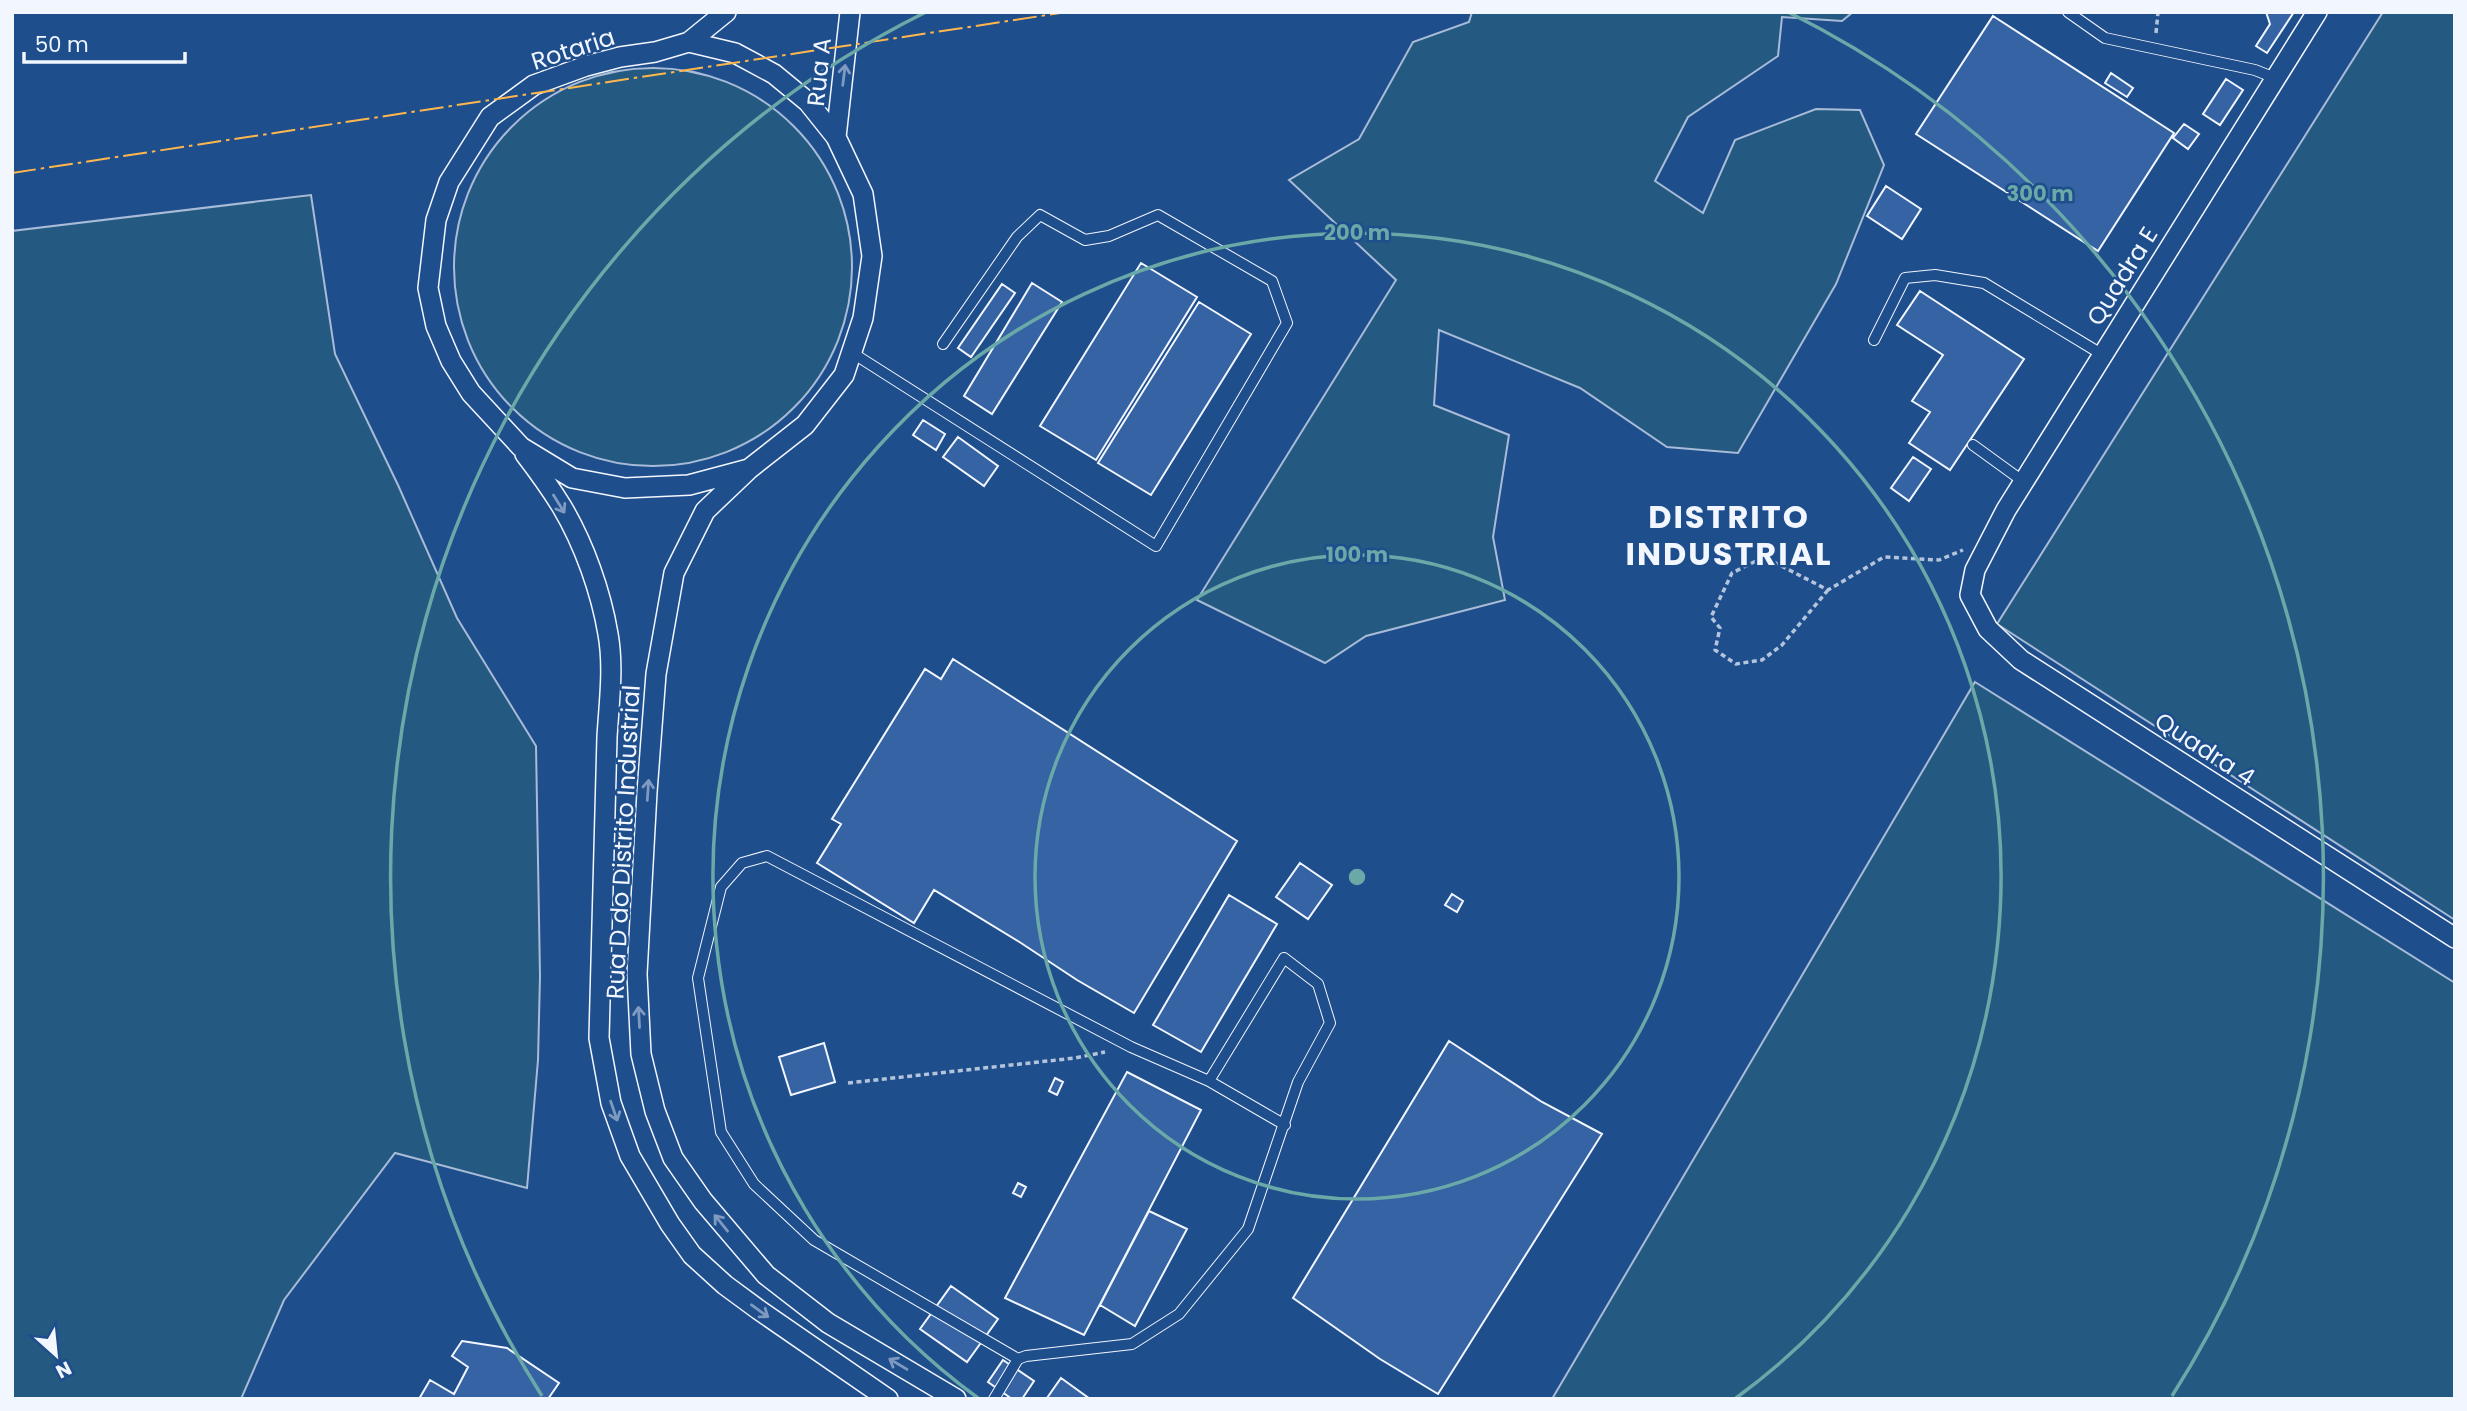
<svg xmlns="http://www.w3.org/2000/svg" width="2467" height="1411" font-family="Poppins,sans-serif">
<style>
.green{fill:#245a82;stroke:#a8bbd7;stroke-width:2}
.building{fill:#3563a3;stroke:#f2f6ff;stroke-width:2}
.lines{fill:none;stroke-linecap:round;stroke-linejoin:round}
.lane-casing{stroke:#f2f6ff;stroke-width:12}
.street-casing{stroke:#f2f6ff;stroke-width:22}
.path{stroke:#b3c4dc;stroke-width:3.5;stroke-dasharray:5 3.5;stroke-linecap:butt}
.lane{stroke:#1f4e8c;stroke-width:10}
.street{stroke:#1f4e8c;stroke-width:19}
.power{stroke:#ffb74d;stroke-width:2;stroke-dasharray:24 5 3.5 5;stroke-linecap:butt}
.oneway{stroke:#7e9ac0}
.ring{fill:none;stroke:#6aa9a8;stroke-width:3.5}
.labels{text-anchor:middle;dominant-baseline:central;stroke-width:5;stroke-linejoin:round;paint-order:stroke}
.street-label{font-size:24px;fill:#f2f6ff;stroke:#1f4e8c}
.district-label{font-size:32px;font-weight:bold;letter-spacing:2px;fill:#f2f6ff;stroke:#1f4e8c}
.centre{fill:#6aa9a8;stroke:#1f4e8c;stroke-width:3.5}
.ring-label{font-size:21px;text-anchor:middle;font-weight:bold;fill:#6aa9a8;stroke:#1f4e8c;stroke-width:5;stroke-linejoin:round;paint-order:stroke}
</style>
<rect width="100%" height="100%" fill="#1f4e8c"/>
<!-- green -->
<path class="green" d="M1472 12H1853L1842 21 1782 17 1778 56 1688 117 1655 181 1703 213 1735 140 1816 109 1860 110 1884 165 1836 284 1738 453 1667 447 1580 388 1439 330 1434 405 1509 435 1493 537 1505 600 1366 636 1325 663 1197 600 1396 280 1289 180 1359 139 1413 42 1469 22Z
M2383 12 2455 13V920L1997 624Z
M454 267a199 199 0 1 1 398 0a199 199 0 1 1-398 0Z
M311 195 335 354 398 485 457 618 536 746 540 976 538 1060 527 1188 395 1153 284 1300 241 1399H12V231Z
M1975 682 2455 983V1399H1552Z"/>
<!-- building -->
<path class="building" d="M2294 12 2267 53 2256 46 2270 24 2266 12Z
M1993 16 2174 133 2098 251 1916 134Z
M2111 73 2133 88 2127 97 2105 83Z
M2226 79 2243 90 2220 125 2203 114Z
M2184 124 2199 134 2188 149 2173 138Z
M1886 186 1921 209 1902 239 1867 216Z
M1141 263 1197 297 1096 460 1040 426Z
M1032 283 1062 302 992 414 964 396Z
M1002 284 1015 293 971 357 958 348Z
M1920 291 2024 359 1950 470 1909 443 1930 412 1912 401 1943 355 1897 325Z
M1199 302 1251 334 1151 495 1098 463Z
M923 420 945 434 936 450 913 435Z
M958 437 998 466 984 486 943 457Z
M1913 457 1931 469 1909 501 1891 488Z
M953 659 1237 841 1134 1013 1077 980 1021 943 934 890 914 923 817 863 841 824 832 819 925 669 941 679Z
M1300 863 1332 885 1308 919 1276 897Z
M1452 894 1463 901 1457 912 1445 905Z
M1229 895 1277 924 1201 1052 1153 1025Z
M1449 1041 1542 1102 1602 1134 1438 1394 1380 1359 1293 1298Z
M824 1043 835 1082 791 1095 779 1057Z
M1127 1072 1201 1110 1084 1335 1005 1298Z
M1055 1078 1063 1082 1057 1095 1049 1091Z
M1018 1183 1026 1187 1021 1197 1013 1193Z
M1149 1211 1187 1229 1135 1326 1100 1305Z
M951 1286 998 1319 967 1362 920 1329Z
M462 1341 507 1348 559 1383 548 1399H419L430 1380 454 1394 468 1367 452 1356Z
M1003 1360 1034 1381 1022 1399H1012L988 1382Z
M1061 1378 1090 1399 1047 1398Z"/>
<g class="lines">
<!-- lane casing -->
<g class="lane-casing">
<path id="lane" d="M2068 12 2105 38 2255 70 2275 78
M1874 340 1905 278 1935 275 1984 283 2103 355
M851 352 1156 546 1287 323 1272 281 1158 215 1109 236 1085 240 1040 215 1017 237 943 344
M1973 445 2024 482
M1018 1359 814 1240 754 1184 721 1132 698 978 721 887 742 863 767 856 1131 1047 1209 1081 1285 1125
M994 1399 1018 1359 1026 1356 1132 1344 1179 1314 1248 1229 1298 1082 1330 1023 1318 984 1284 958 1209 1081"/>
</g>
<!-- street casing -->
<g class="street-casing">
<path id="street" d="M2317 12 2006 510 1975 570 1970 595 1988 629 2021 660 2455 938
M689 42 735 53 774 74 808 102 836 137 863 194 872 256 863 318 844 375 805 425 749 469 689 485 625 488 572 478 521 447 471 393 451 361 436 326 428 288 436 220 449 182 490 117 534 85 586 66 620 57 655 52Z
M689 42 726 12
M836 137 850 12
M525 454C538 471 551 489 562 507 584 544 601 592 608 634 614 667 609 704 607 737L599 1038 611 1103 630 1156 670 1224 692 1255 725 1285 759 1310 888 1399
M748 470 705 511 674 573 656 674 647 792 637 974 641 1054 655 1111 673 1158 703 1201 766 1275 828 1323 956 1399"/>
</g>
<!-- path -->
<path class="path" d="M2156 33 2158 12
M1828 590 1782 645 1762 660 1736 664 1715 650 1720 628 1711 617 1732 573 1764 557 1828 590 1884 557 1939 560 1963 550
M848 1083 1075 1058 1105 1052"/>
<!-- lane -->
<use href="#lane" class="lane"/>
<!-- street -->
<use href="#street" class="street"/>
<!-- power -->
<path class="power" d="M12 173 1067 12"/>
</g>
<!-- one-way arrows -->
<defs><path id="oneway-shaft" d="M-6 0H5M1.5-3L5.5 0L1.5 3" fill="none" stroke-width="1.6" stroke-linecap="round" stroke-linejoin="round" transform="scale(1.75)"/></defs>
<g class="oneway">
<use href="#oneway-shaft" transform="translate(844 75) rotate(-83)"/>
<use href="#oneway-shaft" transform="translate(559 504) rotate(58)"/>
<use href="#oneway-shaft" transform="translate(648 790) rotate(-86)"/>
<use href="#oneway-shaft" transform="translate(639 1017) rotate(-93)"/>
<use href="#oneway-shaft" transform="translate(614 1111) rotate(71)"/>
<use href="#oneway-shaft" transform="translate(721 1223) rotate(-129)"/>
<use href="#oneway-shaft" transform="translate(760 1311) rotate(36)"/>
<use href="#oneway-shaft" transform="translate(898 1364) rotate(-149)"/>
</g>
<!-- distance rings -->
<g class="ring">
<circle cx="1357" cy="877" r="322"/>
<path d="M978 1398A644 644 0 1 1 1736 1398"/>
<path d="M542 1396A966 966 0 0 1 926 12M1788 12A966 966 0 0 1 2172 1396"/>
</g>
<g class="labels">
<!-- street labels -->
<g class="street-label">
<text transform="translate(573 49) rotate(-18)">Rotaria</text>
<text transform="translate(819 72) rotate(-84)">Rua A</text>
<text transform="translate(2122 276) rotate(-58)">Quadra E</text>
<text transform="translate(2205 749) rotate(33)">Quadra 4</text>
<text transform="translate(623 842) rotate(-87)">Rua D do Distrito Industrial</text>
</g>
<!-- district labels -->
<g class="district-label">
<text x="1729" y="516">DISTRITO<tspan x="1729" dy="37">INDUSTRIAL</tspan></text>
</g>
</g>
<circle cx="1357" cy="877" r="10" class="centre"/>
<g class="ring-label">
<text x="2040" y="201">300 m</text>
<text x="1357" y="240">200 m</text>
<text x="1357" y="562">100 m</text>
</g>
<!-- border -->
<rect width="2467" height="1411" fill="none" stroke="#f2f6ff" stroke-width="28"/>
<!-- north arrow -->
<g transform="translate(56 1355) rotate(153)" stroke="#1f4e8c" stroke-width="5" paint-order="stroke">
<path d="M0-5L12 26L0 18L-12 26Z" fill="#f2f6ff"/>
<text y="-10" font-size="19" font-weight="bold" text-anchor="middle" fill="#f2f6ff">N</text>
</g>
<!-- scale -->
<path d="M24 52v10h161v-10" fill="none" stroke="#f2f6ff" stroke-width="3.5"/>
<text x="35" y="52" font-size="21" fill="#f2f6ff" stroke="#1f4e8c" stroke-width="5" paint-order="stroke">50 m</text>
</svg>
